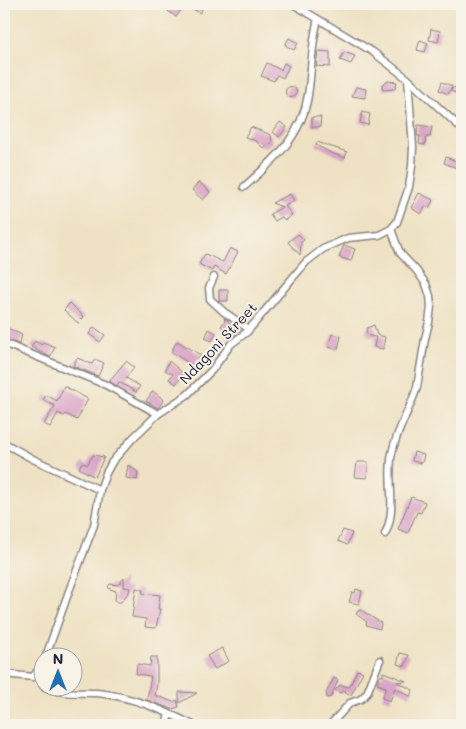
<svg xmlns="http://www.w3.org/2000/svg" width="466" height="729" font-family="Mali,sans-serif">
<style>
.building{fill:#daa5c6}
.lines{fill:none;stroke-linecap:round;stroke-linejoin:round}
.minor-casing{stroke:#888280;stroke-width:9}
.minor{stroke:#fff;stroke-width:6}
.labels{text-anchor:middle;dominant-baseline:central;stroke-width:4;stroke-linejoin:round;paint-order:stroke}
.street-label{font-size:14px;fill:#22223b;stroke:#f7f3e8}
</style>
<rect width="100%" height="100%" fill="#f7f3e8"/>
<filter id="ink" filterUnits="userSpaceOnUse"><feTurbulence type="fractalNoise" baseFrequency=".02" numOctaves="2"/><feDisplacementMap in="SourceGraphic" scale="10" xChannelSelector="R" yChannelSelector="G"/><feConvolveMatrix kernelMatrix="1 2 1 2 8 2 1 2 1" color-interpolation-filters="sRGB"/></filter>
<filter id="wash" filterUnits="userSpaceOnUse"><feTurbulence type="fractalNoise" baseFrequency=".0096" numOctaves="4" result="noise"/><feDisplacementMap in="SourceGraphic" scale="20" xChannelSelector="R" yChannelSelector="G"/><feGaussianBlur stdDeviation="1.12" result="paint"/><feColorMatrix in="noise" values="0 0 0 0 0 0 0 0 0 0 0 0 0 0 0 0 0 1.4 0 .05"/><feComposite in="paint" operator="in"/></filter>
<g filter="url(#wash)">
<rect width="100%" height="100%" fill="#efe2c4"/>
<g id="blocks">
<!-- building -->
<path class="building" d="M174 4H205L200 13 185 5 176 17 168 11Z
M431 29 440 31 438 42 429 40Z
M289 38 298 43 294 50 285 45Z
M420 40 428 43 425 52 417 50Z
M318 51 330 52V67L316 66Z
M344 52 355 56 351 64 340 60Z
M267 63 281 70 284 63 289 66 283 78 277 75 274 81 261 76Z
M388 81 397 82 395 89 383 90 382 85Z
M442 82 452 86 450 89 459 86 462 88V91L457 94 450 90 448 94 439 90Z
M285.5 92a5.5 5.5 0 1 1 11 0a5.5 5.5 0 1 1-11 0Z
M356 87 366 89 365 98 352 96Z
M362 112 370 114 368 125 360 123Z
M312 117H321L320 127H312Z
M280 122 287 127 279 137 273 132Z
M418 125 432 127 430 137H426L425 145 419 144 420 136H417Z
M251 127 271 135 272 143 263 148 256 141 245 137Z
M317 142 347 152 345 158 331 153 316 145Z
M446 157 461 163 459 169 444 163Z
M199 182 210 192 203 200 192 190Z
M419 193 433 200 429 208 426 206 421 214 411 208Z
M290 194 294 201 285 206 292 215 285 220 282 217 275 221 270 214 282 207 272 203Z
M298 234 304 240 301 242 300 255 288 242Z
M344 245 355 249 351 261 339 257Z
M230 248 238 252 226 274 214 267 212 271 199 264 205 254 223 262Z
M219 290H228V301H219Z
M70 303 84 317 78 323 64 310Z
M224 318 237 329 239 328 241 330 232 337 229 329 227 332 221 326 225 321Z
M374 325 377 335 385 337 383 349 374 347 376 337 369 336 366 333 367 328Z
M4 326 22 335 19 344 4 339Z
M94 327 105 335 100 342 89 334Z
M209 329 216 333 212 341 205 338Z
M332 334 341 336 338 349 328 347Z
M35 341 42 345 43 342 55 347 50 357 31 347Z
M177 341 201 355 194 366 171 352Z
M77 358 92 364 95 359 104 363 98 376 73 366Z
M126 361 134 367 126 378 140 386 136 392 119 382 117 386 109 381Z
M169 361 184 374 176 384 169 379 173 374 165 370Z
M64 386 88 399 77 420 66 414 64 416 58 413 50 427 44 424 55 406 43 400 46 395 57 401Z
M153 391 164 400 158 408 146 401Z
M414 452 424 455 422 463 412 461Z
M93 455 104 457 95 477 79 468 82 462 87 465Z
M357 462H368L367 478 355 477Z
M128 465 138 472 137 480 126 478Z
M411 497 425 502 421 513 417 512 408 533 398 529Z
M343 530 352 533 347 545 338 541Z
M124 578V587L130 588 129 592 121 602H118L115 600 116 591 110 589 108 587 110 584 118 585Z
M136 588 143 590 142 593 160 595 158 609H160L156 628 145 627 146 619 132 617Z
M356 589 362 591 359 604 349 602 352 592 355 593Z
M361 610 381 623 380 629 366 625 367 622 356 614 358 611Z
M222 648 229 661 215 669 207 656Z
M400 653 409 655 405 666 397 664Z
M151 657H157V685L155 695 173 702 177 700 179 707 172 709 147 700 151 676 136 674 137 664 150 666Z
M357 670 363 672 351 695 345 692 346 690 340 693 335 690 340 685 349 687Z
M383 672 406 681 397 682 413 690 410 696 395 688 390 701 382 698 386 687 377 684 380 676H383Z
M334 678 338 680 331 697 327 698 326 693Z
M179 692 197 693 179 703Z"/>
</g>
</g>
<g filter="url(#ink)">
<use href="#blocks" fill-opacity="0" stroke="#888280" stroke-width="1"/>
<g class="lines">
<!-- minor casing -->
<g class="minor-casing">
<path id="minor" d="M293 4 373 52 408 79 462 129
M244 187C273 161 302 137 308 95 312 70 311 45 318 19
M214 277 209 288 210 299 224 312 249 329
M6 344 106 385 158 414
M4 443 33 459 100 490
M385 534C398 507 386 482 392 453 397 429 410 410 417 387L425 339 429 322 431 307 430 296 426 284 416 270 400 253 391 229
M46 656 69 591 94 525 100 490 106 473 112 462 133 438 158 414 187 395 212 370 231 344 247 332 306 262 323 249 348 238 379 235 391 229 397 222 409 187 412 166 413 147 408 79
M4 674 33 677 42 665
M43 686C61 695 79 692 97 693 131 696 163 710 193 725
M166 725 169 714
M330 725 350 703 361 699 367 693 380 660"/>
</g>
<!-- minor -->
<use href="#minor" class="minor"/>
</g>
</g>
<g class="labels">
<!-- street labels -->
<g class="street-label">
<text transform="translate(218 343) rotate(-47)">Ndagoni Street</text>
</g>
</g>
<!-- margin -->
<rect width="466" height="729" fill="none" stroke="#f7f3e8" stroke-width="20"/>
<!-- north arrow -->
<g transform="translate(58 672)"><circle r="24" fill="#f7f3e8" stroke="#a29fa3"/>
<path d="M0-4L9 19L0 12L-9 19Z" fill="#1f6fb2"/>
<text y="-8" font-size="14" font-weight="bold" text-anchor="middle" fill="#22223b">N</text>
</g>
</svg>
